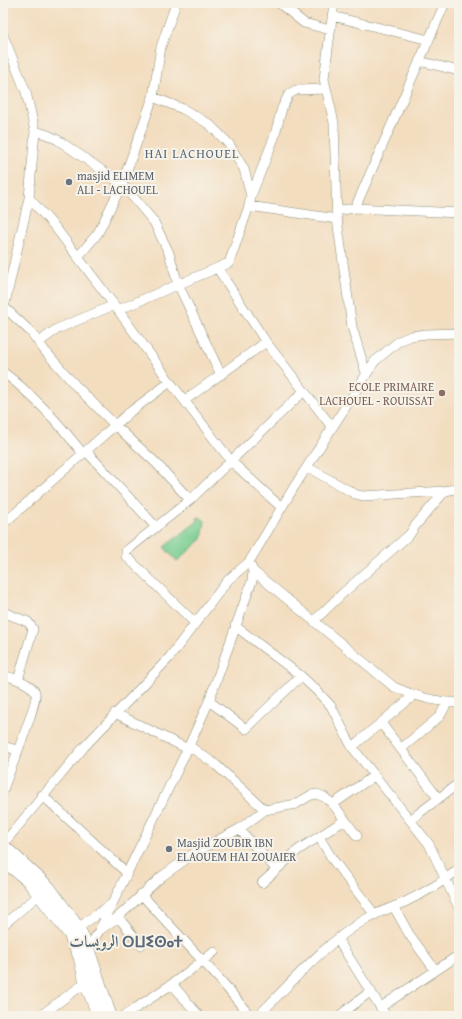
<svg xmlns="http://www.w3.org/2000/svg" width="462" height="1019" font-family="'Gentium Book Plus',Amiri,'Noto Sans Tifinagh',serif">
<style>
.green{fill:#79ce92;stroke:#4c8663}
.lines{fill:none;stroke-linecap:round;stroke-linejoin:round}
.street-casing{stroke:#898d7a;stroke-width:10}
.secondary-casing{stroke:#898d7a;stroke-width:14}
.street{stroke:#fff;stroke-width:9}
.secondary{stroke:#fff;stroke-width:13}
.worship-dot{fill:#6b7280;stroke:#f7f3e8;stroke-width:1.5}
.education-dot{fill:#8d6e63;stroke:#f7f3e8;stroke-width:1.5}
.labels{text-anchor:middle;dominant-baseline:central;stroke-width:4;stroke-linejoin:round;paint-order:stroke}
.worship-label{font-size:12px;fill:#5b616d;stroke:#f7f3e8;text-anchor:start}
.education-label{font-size:12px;fill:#785e54;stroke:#f7f3e8;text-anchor:end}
.neighbourhood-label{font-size:13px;letter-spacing:1px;fill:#596978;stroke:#f7f3e8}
.district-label{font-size:16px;font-weight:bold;fill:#596978;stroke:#f7f3e8}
</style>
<rect width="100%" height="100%" fill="#f7f3e8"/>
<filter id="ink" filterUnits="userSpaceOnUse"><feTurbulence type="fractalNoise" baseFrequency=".025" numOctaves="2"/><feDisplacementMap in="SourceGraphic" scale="8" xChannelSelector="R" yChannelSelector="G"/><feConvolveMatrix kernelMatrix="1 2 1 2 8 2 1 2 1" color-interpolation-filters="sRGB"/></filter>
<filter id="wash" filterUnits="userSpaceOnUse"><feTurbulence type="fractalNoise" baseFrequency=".012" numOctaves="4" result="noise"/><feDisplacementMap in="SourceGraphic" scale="16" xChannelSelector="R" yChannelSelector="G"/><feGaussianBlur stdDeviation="0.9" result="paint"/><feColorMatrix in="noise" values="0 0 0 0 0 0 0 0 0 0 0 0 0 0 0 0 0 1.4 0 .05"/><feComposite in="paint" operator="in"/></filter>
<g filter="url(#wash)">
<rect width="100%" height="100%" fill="#f3ddbf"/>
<!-- green -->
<path class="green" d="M200 517 205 521 202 539 177 561 164 547 198 521 197 518Z"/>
</g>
<g filter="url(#ink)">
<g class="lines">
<!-- street casing -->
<g class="street-casing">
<path id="street" d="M279 3 304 23 330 30
M334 3 324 79 334 123 337 219 352 327 366 373
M332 16 429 40
M3 35 26 92 35 131 29 198 3 312
M419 61 459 71
M35 131 48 135 58 140 122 184 154 222 169 253 178 284 221 375
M251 196 274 138 282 108 289 94 296 90 326 89
M29 198 55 227 118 310 170 382 231 461 281 507
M249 206 337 219
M355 208 445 3
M336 211 355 208 459 213
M78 257 98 233 122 184 153 97 161 47 176 3
M218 269 266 342 332 427
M4 307 31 332 45 351 76 386 115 425 156 463 190 500
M118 310 229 263 249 206 251 196 244 169 229 144 209 124 183 109 153 97
M39 342 57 329 114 305
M3 372C33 395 60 424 83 454
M185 400 266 342
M86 451 156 527
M307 467 355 494 363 496 445 491 459 488
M3 524 130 412 170 382
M253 571 394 687C416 697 435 702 459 703
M3 612 28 622 33 629 18 680
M314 621 343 593 410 534 415 526 445 491
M195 623 126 556V551L190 500 303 392
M235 626 301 676 316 690 331 706 352 747 429 844 459 908
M3 675C13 678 29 682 35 692 40 699 7 777 3 790
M209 701 246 729 301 676
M115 713 188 749
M381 723 438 798
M3 746 17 750
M189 746 215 764 265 810
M352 747 413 696
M402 748 440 716 447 703
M42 795 127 873
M333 804 357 836
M410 820 459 783
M239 829 276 869
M319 837 333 860 375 915
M3 844 84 747 169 658 228 580 249 562 294 487 375 361 399 341 411 336 426 334 459 333
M262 883 298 850 345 820
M141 894 223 983 250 1016
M394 907 409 934 435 970
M118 917 141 945
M3 925 40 894
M100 930 118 917 161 877 196 852 239 829 265 810 296 804 311 795 317 794 324 797 333 804 374 776
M74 931 110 905
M338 940 386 1016
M86 952 99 931 189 746 209 701 252 581 253 571 249 562
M172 984 214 952
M381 1007 459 955
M40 1016 89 980
M124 1016 172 984 199 1016
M258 1016C291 983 325 943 366 919 378 912 392 908 405 902 424 893 443 882 459 869
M339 1016 371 991"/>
</g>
<!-- secondary casing -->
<g class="secondary-casing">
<path id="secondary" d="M3 846 49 888 78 928 88 950 110 1016
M3 860 28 880 70 934 80 957 86 983 99 1016"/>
</g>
<!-- street -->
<use href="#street" class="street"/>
<!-- secondary -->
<use href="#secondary" class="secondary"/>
</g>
</g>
<!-- markers -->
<g class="worship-dot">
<circle cx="69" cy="182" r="4"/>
<circle cx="169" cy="849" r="4"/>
</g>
<circle class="education-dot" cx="442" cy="393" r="4"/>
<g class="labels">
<!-- worship labels -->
<g class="worship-label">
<text x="77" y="175">masjid ELIMEM<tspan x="77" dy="14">ALI - LACHOUEL</tspan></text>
<text x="177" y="842">Masjid ZOUBIR IBN<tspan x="177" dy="14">ELAOUEM HAI ZOUAIER</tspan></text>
</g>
<!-- education labels -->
<g class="education-label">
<text x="434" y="386">ECOLE PRIMAIRE<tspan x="434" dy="14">LACHOUEL - ROUISSAT</tspan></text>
</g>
<!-- neighbourhood labels -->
<g class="neighbourhood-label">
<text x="192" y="153">HAI LACHOUEL</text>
</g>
<!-- district labels -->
<g class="district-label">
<text x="126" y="941">الرويسات ⵔⵡⵉⵙⴰⵜ</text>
</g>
</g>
<!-- margin -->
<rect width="462" height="1019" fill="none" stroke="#f7f3e8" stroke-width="16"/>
</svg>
